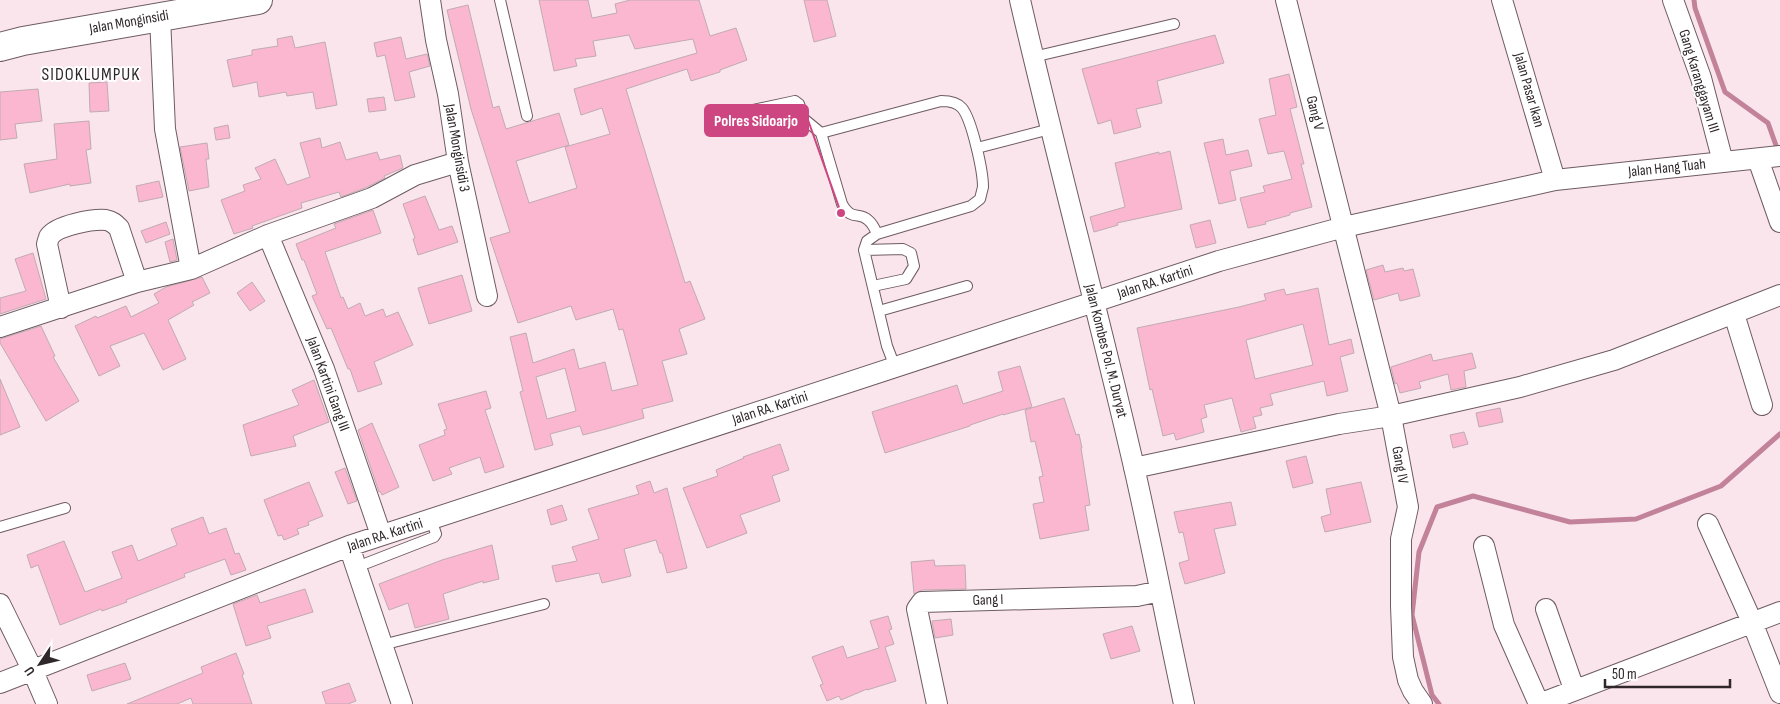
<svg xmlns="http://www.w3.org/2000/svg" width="1780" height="704" font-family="'Sofia Sans Condensed',sans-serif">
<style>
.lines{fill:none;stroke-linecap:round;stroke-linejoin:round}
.stream{stroke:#c28299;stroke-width:5}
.building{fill:#fbb7cf;stroke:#c0abb2;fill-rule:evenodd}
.lane-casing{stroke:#6e5c62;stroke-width:12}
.street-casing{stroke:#6e5c62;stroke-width:22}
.secondary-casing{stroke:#6e5c62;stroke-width:30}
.lane{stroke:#fff;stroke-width:10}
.street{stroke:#fff;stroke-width:20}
.secondary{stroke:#fff;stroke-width:28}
.labels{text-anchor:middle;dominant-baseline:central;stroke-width:4;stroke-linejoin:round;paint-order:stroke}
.street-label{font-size:15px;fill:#2f272a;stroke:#fff}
.quarter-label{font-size:18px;letter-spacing:1px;fill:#2f272a;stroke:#fff}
.leader{fill:none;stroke:#cd4581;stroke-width:2}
.callout-dot{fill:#cd4581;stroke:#fff;stroke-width:2}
.callout{fill:#cd4581;stroke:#cd4581;stroke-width:2}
.callout-label{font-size:16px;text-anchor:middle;font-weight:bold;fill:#fff}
</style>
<rect width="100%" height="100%" fill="#fbe5ec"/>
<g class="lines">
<!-- stream -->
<path class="stream" d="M1694 0 1695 8 1725 92 1768 123 1778 151
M1439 704 1432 695 1412 615 1419 552 1437 507 1473 496 1570 522 1636 519 1721 486 1780 434"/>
</g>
<!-- building -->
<path class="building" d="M539 0H588L592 18 617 13 615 4 630 0H699L710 36 736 28 747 60 720 70V72L691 81 687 69 626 89 685 283 690 281 705 319 679 329 687 354 662 361 673 401 642 409 644 418 606 429 583 435 580 426 550 434 553 445 535 450 520 392 523 391 510 337 526 333 533 363 574 349 579 369 605 362 612 391 638 385 623 329 619 330 613 309 576 320 571 306 518 323 490 238 510 232 471 109 447 10 468 5 493 108 499 106 506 129 559 113 569 145 516 161 529 203 577 188 565 147 610 134 602 108 581 115 574 89 697 53 693 39 635 49 629 35 593 41 596 56 575 59 577 66 554 71ZM565 368 576 411 547 419 536 377Z
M804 0H827L836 36 814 42Z
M1215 35 1224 63 1157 81 1162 103 1136 109 1141 127 1114 134 1111 120 1098 124 1082 69Z
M292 36 295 48 325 42 337 105 316 109 313 92 287 96 286 92 259 97 257 82 233 87 227 60 252 55V50L278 46 277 39Z
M401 37 406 59 427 54 430 66 409 72 415 97 395 101 385 55 377 57 374 43Z
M1289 74 1297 107 1290 109 1304 164H1301L1312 207 1290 213V215L1265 222 1266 224 1248 228 1240 198 1265 192 1263 186 1292 179 1284 151 1268 154 1259 119 1276 115 1269 79Z
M107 82 109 111 90 112 89 83Z
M38 89 42 121 15 124 17 138 0 140V92Z
M384 97 386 110 369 112 367 99Z
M89 121 91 149 86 150 91 183 70 186V184L30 193 24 164 57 159 54 124Z
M228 125 230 138 216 140 214 128Z
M320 138 322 148 340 142 346 160 377 152 380 160 400 155 403 168 384 176 385 178 365 188 341 197 339 192 301 203 302 208 252 226 253 228 234 234 221 200 245 191 243 185 261 179 255 168 275 159 287 185 310 177 300 143Z
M1223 139 1226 155 1248 150 1252 166 1230 171 1236 200 1219 204 1204 143Z
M207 143 209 159H206L209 187 189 191 180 147Z
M1170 151 1182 209 1117 223 1118 225 1094 232 1090 217 1125 207 1115 163 1159 152V154Z
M159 181 163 197 139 202 136 186Z
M425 196 439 230 452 226 458 242 418 255 413 239 415 238 403 204Z
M373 210 381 233 325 252 341 298 343 297 348 309 360 303 365 316 383 309 386 317 398 312 413 345 374 362 382 384 358 392 350 369H348L331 328 327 329 312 296 317 294 304 260H302L296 244 336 228 334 224Z
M1210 220 1216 243 1196 248 1190 225Z
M166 222 170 234 146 243 141 231Z
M173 239 177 260 170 262 165 242Z
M33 253 46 299 0 314V298L26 291 15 259Z
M1383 265 1385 272 1403 268 1404 271 1413 269 1420 296 1400 301 1398 293 1374 300 1366 270Z
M462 275 472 311 429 324 418 288Z
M202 277 210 293 192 302 194 305 168 320 186 359 163 370 144 333 110 346 120 366 99 376 75 326 96 316 97 318 126 306 131 317 159 303 154 294 166 287Z
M252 282 265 301 250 311 237 293Z
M1318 288 1329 345 1351 339 1354 353 1340 357 1348 391 1327 396 1324 381 1270 394 1273 405 1260 408 1262 415 1253 417 1256 428 1241 432 1232 398 1204 405 1207 417 1201 419 1204 432 1176 440 1174 433 1163 436 1152 389 1150 390 1137 328 1239 307 1266 300 1264 294 1284 289 1286 295ZM1303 324 1313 365 1255 379 1246 340Z
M41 326 55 356 53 357 79 401 46 421 0 343V339Z
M1472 353 1476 368 1464 371 1466 387 1451 390 1448 374 1419 382 1421 388 1400 393 1397 383 1395 384 1391 367 1431 354 1433 361Z
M1020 366 1032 407 1003 415V414L970 425V426L885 453 872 412 957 385 963 404 1003 391 998 372Z
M0 379 20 427 0 435Z
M314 380 329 422 293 436 296 446 251 456 243 425 299 405 292 390Z
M486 391 491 408 485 410 504 467 485 473 480 457 449 468 452 474 433 481 419 445 445 435 444 430 447 429 438 404Z
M1064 398 1076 435 1079 434 1082 448H1081L1090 505 1085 506 1089 530 1040 539 1033 504 1044 502 1039 477 1043 476 1035 441 1031 442 1025 410Z
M1500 408 1503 422 1479 427 1476 413Z
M372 423 399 487 382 495 380 491 379 492 358 430Z
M1464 432 1468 444 1453 448 1450 435Z
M780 444 789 470 772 476 780 501 740 515 747 533 707 548 683 488 718 476 716 470 744 458 743 457Z
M1306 456 1313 483 1293 488 1286 461Z
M345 468 357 501 348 504 335 472Z
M650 481 654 493 667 488 687 568 667 573 662 553H660L656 540 624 549 631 576 602 583 599 573 556 582 552 566 577 561 572 547 599 539 588 509 639 494 636 486Z
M309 482 323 516 308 522 309 525 297 529 299 534 284 540 282 535 278 536 264 500Z
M1361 482 1371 522 1325 532 1321 517 1331 514 1326 489Z
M1231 502 1236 525 1214 529 1225 573 1185 584 1179 563 1189 560 1183 532 1179 533 1174 512Z
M562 505 567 520 551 525 547 510Z
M203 517 209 534 226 528 235 554 239 553 246 570 231 575 225 559 184 574 185 577 126 600 127 602 102 611 101 609 60 625 38 565 31 568 27 555 64 541 85 592 122 578 112 552 132 545 138 561 177 545 171 529Z
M492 545 499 579 483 583V581L443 594 449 619 415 628 408 603 389 610 379 584 442 560Z
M934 560 935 566 965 565 966 589 922 590 914 594 911 562Z
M305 589 313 612 267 626 271 638 246 646 233 604 257 595 260 603Z
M888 616 892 629 889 630 894 644 885 647 896 681 867 690V689L841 700 839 696 827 701 820 685 823 684 812 657 843 646 847 658 879 648 870 621Z
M951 619 953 635 935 638 932 621Z
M1132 626 1140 651 1111 659 1103 634Z
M236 653 244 674 242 675 252 704H193L191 698 177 704H127L203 673 201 667Z
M125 663 131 679 92 691 87 675Z
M349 683 356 701 348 704H326L322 692Z"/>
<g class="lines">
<!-- lane casing -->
<g class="lane-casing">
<path id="lane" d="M500 0 527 116
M1033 57 1174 24
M711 119 795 101 799 104 804 119 821 133 941 101C949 101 957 102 962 108 972 120 983 171 983 187 982 191 981 195 980 199L971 206 877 234 867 241 864 250 887 346 895 367
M821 133 842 204C852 222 859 211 868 220 872 223 875 229 877 234
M977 148 1050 129
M864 250 903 249 911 253 914 266 906 279 873 286
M879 311 967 286
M0 527 65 508
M367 563 434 537 436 534 431 519
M382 645 544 604"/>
</g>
<!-- street casing -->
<g class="street-casing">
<path id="street" d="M430 0 436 40 448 94 458 162 487 296
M1020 0C1056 156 1098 311 1134 467 1152 546 1167 625 1184 704
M1286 0 1391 416 1408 507 1401 539V606L1403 657 1408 680 1413 691 1422 704
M1502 0 1555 180
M1673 0 1701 78 1723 162
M160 17 165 129 191 269
M1758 159 1780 222
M268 235 324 369 381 535
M61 308 47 244C47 243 49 238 49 237 57 225 93 219 106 220 112 221 115 224 119 228L137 282
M1734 314 1762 405
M0 327 137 282 191 269 268 235 372 198 415 175 458 162
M1134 468 1339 424 1391 416 1520 387 1614 360 1780 295
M1708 524 1752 622 1780 693
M349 546 402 704
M1484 546 1504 625 1539 704
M0 604 32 669 47 704
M1546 609 1574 689
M0 683 349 546 1219 261 1344 227 1555 180 1780 156
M937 704 917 609 922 602 1137 596 1160 591
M1539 704 1780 612"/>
</g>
<!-- secondary casing -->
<g class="secondary-casing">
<path id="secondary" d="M0 47 23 41 258 0"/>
</g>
<!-- lane -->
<use href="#lane" class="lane"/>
<!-- street -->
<use href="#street" class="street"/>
<!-- secondary -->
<use href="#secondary" class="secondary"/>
</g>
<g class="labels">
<!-- street labels -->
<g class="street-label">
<text transform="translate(129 22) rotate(-10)">Jalan Monginsidi</text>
<text transform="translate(1699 81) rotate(73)">Gang Karanggayam III</text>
<text transform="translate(1529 90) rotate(74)">Jalan Pasar Ikan</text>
<text transform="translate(1315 113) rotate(76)">Gang V</text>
<text transform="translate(457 148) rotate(80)">Jalan Monginsidi 3</text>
<text transform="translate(1667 168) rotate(-6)">Jalan Hang Tuah</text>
<text transform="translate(1155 282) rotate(-18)">Jalan RA. Kartini</text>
<text transform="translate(1106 351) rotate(76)">Jalan Kombes Pol. M. Duryat</text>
<text transform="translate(328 384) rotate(70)">Jalan Kartini Gang III</text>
<text transform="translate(770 408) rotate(-18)">Jalan RA. Kartini</text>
<text transform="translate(1400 465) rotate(80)">Gang IV</text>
<text transform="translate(385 535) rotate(-18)">Jalan RA. Kartini</text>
<text transform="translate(988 600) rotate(-2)">Gang I</text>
</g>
<!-- quarter labels -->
<g class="quarter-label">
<text x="91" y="74">SIDOKLUMPUK</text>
</g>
</g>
<!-- callouts -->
<path class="leader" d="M841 213L808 120"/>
<circle class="callout-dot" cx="841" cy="213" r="5"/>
<rect class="callout" x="705" y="105" width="103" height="31" rx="5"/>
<g class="callout-label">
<text x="756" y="126">Polres Sidoarjo</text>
</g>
<!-- north arrow -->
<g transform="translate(40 664) rotate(235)" stroke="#ffffff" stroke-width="4" paint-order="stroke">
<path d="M0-4L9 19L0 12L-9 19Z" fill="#2f272a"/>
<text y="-8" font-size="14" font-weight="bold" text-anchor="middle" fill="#2f272a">U</text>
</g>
<!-- scale -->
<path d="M1605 679v8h125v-8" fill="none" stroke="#2f272a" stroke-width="2.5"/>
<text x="1612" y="679" font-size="15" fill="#2f272a" stroke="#ffffff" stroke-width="4" paint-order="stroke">50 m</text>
</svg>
